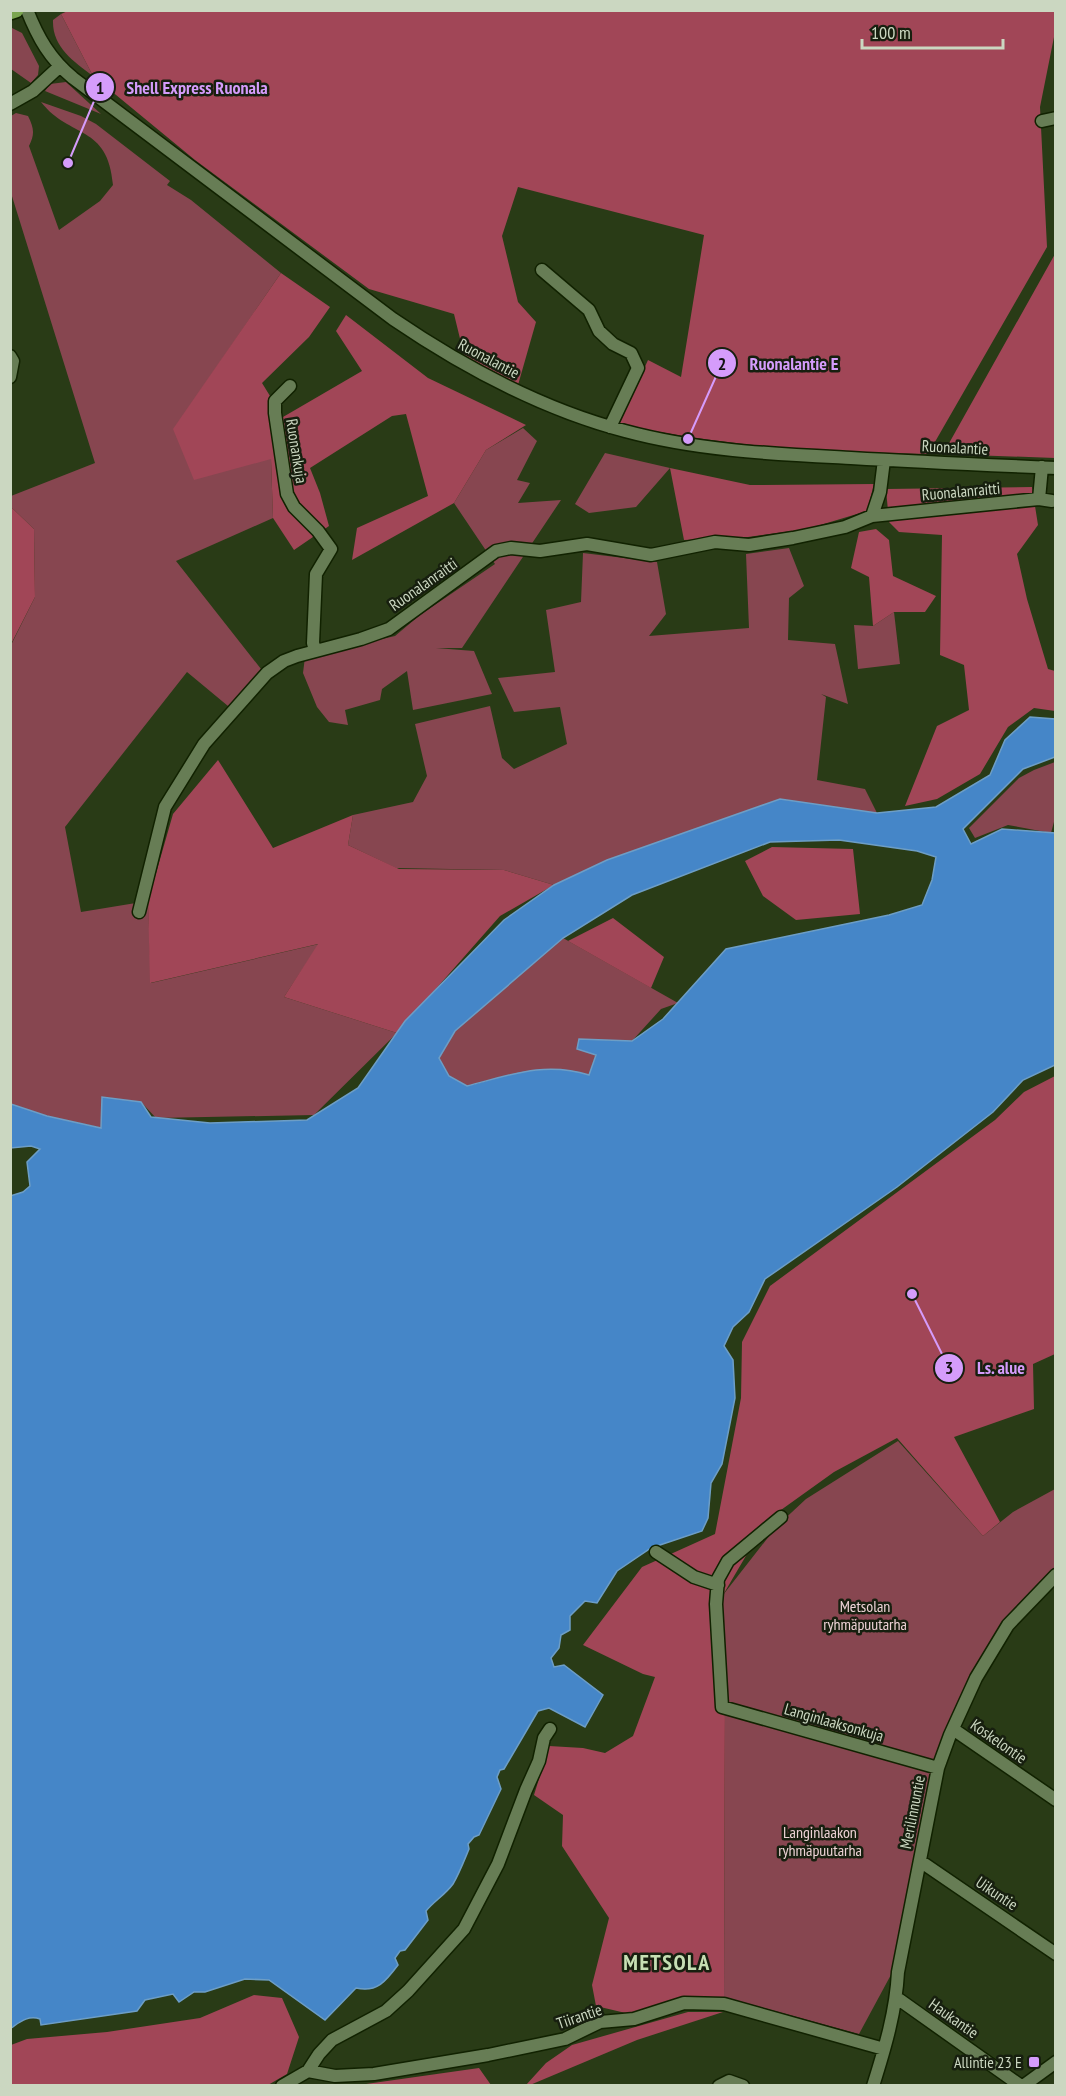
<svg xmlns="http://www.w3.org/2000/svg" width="1066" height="2096" font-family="'PT Sans Narrow',sans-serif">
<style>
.green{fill:#874650}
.forest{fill:#a14657}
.water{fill:#4586c8;stroke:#6d9ec6;stroke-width:1.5;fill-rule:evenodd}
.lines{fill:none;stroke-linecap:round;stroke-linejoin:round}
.minor-casing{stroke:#120;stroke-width:15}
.major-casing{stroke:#120;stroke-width:18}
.minor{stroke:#677d55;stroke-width:12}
.major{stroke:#7ba550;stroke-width:15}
.poi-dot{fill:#d59cfb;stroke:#171f0f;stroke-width:2}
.labels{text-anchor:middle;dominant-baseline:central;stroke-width:5;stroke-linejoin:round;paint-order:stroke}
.street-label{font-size:16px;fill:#cbd7c1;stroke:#171f0f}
.park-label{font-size:16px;fill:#eed3d6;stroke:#171f0f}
.poi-label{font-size:16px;fill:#cbd7c1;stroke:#171f0f;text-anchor:end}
.district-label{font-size:22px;font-weight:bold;letter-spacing:1.5px;fill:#c7dfb4;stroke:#171f0f}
.leader{fill:none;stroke:#d59cfb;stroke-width:2}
.callout-dot{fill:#d59cfb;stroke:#171f0f;stroke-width:2}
.mark-label{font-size:18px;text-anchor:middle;font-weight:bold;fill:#111}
.callout-label{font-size:18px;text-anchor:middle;font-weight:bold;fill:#d59cfb;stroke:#171f0f;stroke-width:5;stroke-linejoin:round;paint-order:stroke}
</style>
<rect width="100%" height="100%" fill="#293b16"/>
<!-- green -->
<path class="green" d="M61 14 93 76C73 61 52 47 53 20Z
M10 27 22 33 39 66 38 75 31 83 11 69Z
M66 82 101 114 45 91 50 84Z
M41 102 81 116 96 124 170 181 167 185 191 200 281 273 174 429 271 459 273 518 176 561 261 669 234 711 187 672 65 827 81 912 148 901 151 983 319 944 284 997 397 1033 314 1115 156 1118 141 1102 102 1097V1128L47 1116 11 1104V645L35 597 34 529 11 507V496L95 463 11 193V116L16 113 28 116C34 128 35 134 29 146L59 230 100 201 113 185C108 124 70 139 41 102Z
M523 428 537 441 517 480 530 483 518 503 561 500 462 648H436L474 651 492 694 413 710 407 671 382 689 380 700 345 710 348 725 329 722 317 707 303 673 305 657 395 636 420 615 495 564 454 503 486 450Z
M605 453 670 468 636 507 589 513 575 504Z
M789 548 804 586 789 598 788 640 835 644 848 704 821 694 826 697 817 780 865 789 877 813 780 799 554 885 504 870 396 868 348 845 353 815 413 802 427 776 415 724 490 706 502 758 514 769 567 744 560 707 514 712 498 678 555 672 546 610 581 602 583 553 657 562 666 614 649 636 749 628 746 554Z
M894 612 900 664 858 669 854 625 873 626Z
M1055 762V818L1051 833 1008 825 975 838 969 828 1019 778 1034 770Z
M563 938 678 1003 661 1009 632 1041 579 1039 596 1054 589 1076C546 1061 509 1075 467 1086L449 1076 439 1058 455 1031Z
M898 1441 983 1536 1013 1512 1055 1489V1568L1004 1621 934 1763 726 1703 720 1611 723 1595 777 1526 806 1499Z
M725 1713 932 1770 893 1971 859 2034 724 1997Z"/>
<!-- forest -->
<path class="forest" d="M70 10 1055 11V32L1040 107 1047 247 928 454C824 453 721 446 619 424L648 360 681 377 704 235 518 187 502 236 518 302 536 322 518 385 464 355 454 314 369 289 195 160 93 76 61 14Z
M1055 254V458L943 454Z
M281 273 330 307 309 337 262 383 283 417 362 371 336 331 346 315 428 378 526 425 486 450 454 503 352 560 357 528 428 496 406 414 392 416 310 468 320 493 329 526 294 550 273 518 271 459 194 480 173 429Z
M670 468 750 485 874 484 867 511 807 529 748 537 684 540Z
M1032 487 1038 525 1017 554 1027 599 1048 669 1055 671V711L1034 708 1008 727 980 774 937 799 905 806 937 726 969 710 964 665 940 655 942 535 899 532 889 522 886 489Z
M11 507 34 529 35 597 11 644Z
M876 529 889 540 893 576 936 596 925 612H894L873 626 869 577 851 568 859 532Z
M218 760 273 848 353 815 348 845 399 869 504 870 554 885 500 916 397 1033 284 997 318 944 150 983 148 901 173 814Z
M772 847 853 849 860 914 796 920 763 896 745 861Z
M613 918 664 957 651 988 568 941Z
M1055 1076V1354L1033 1364 1034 1409 954 1437 1000 1522 983 1536 897 1438 834 1472 767 1520 723 1595 725 1698 724 1997 679 1999 634 2015 596 2006 592 1985 609 1918 562 1846 563 1815 534 1795 549 1746 583 1748 605 1753 633 1736 655 1677 643 1674 583 1645 642 1567 715 1534 741 1398 742 1342 770 1286 995 1120 1024 1092Z
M254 1995 282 1998 299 2037 287 2074 268 2085H11V2045L27 2039 107 2032 200 2018Z
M688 2012H723L637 2040 530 2085H526L546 2063 572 2045Z
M479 2068 491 2085H359Z"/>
<!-- water -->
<path class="water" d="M1030 717 1055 719V757L1023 769 963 829 971 844 1002 829 1055 833V1065L1023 1080 993 1112 897 1187 765 1279 749 1312 733 1327 724 1346 733 1360 735 1398 722 1464 711 1483 708 1518 702 1531 651 1548 617 1571 597 1603 585 1601 570 1616V1630L561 1635 559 1648 551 1658 554 1667 564 1665 603 1695 585 1727 549 1708 538 1711 504 1769 500 1770 497 1777 501 1789 479 1835 474 1837 468 1844 469 1849C464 1861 459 1874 453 1884 445 1895 434 1901 426 1911L428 1920 405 1950 400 1951 395 1958 398 1965C386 1981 377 1993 356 1988L325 2020 269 1980 245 1979 205 1992H194L179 2002 173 1994 145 2000 137 2011 41 2025 40 2019C28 2015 20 2022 11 2028L10 1196 23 1192 30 1186 27 1162 40 1149 31 1146 11 1148V1104L47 1116 101 1128 102 1097 141 1102 151 1117 210 1123 307 1120 358 1088 405 1021 504 920 554 885 607 860 780 799 877 813 936 807 990 775 1005 740ZM839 840 917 851 936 857 932 880 922 905 889 915 726 949 663 1019 632 1041 579 1039 577 1049 596 1055 589 1075C545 1061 510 1075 467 1086L449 1076 439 1058 455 1031 563 938 632 895 770 842Z"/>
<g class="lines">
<!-- minor casing -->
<g class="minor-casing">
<path id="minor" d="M27 10C38 38 50 59 73 78L393 319C465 368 541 409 625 431 699 451 775 454 851 458 919 462 987 465 1056 468
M10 104 33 91 59 67
M1042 121 1056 118
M542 270 589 310 599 331 613 344 631 353 638 368 610 427
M10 356 13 361 10 377
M290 386 275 401V413L287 494 294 507 318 531 331 549 316 574 313 643 315 650
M1039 499 1042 467
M872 516 1039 499 1052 501
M139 912 165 807 204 744 267 673 284 661 297 656 361 639 389 629 496 551 511 548 540 551 587 544 651 555 715 542 749 545 793 538 845 527 872 516 880 492 884 460
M781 1517 728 1561 718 1579 716 1604 722 1707 938 1768
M656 1552 694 1577 718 1585
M953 1729 1056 1800
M920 1861 1056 1954
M897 1998 1021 2086
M308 2071 319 2054 332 2040 386 2011 408 1991 464 1929 498 1864 526 1790 539 1761 544 1738 550 1729
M282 2086 308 2071 335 2076 374 2074 488 2055 565 2039 600 2022 634 2019 684 2003 724 2004 884 2049
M719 2086 729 2081 743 2086
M873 2086C885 2048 896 2011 898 1972L938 1768 950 1735 976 1678 1008 1625 1056 1575
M1023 2086 1056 2062"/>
</g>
<!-- major casing -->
<g class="major-casing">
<path id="major" d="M10 12 16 10"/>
</g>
<!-- minor -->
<use href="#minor" class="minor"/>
<!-- major -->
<use href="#major" class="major"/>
</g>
<!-- markers -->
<rect class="poi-dot" x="1028" y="2056" width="12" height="12" rx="3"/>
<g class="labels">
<!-- street labels -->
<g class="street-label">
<text transform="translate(489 358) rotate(28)">Ruonalantie</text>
<text transform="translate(955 447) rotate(3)">Ruonalantie</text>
<text transform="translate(297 451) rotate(81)">Ruonankuja</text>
<text transform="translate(961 491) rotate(-5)">Ruonalanraitti</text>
<text transform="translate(423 584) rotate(-35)">Ruonalanraitti</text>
<text transform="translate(834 1722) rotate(16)">Langinlaaksonkuja</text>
<text transform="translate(999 1741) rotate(35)">Koskelontie</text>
<text transform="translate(912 1812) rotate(-79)">Merilinnuntie</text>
<text transform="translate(997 1893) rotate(34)">Uikuntie</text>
<text transform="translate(579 2016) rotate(-19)">Tiirantie</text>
<text transform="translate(954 2018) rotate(35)">Haukantie</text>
</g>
<!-- park labels -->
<g class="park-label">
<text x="865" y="1606">Metsolan<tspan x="865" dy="18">ryhmäpuutarha</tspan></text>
<text x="820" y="1832">Langinlaakon<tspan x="820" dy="18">ryhmäpuutarha</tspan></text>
</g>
<!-- poi labels -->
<g class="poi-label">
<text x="1022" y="2062">Allintie 23 E</text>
</g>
<!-- district labels -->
<g class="district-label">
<text x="667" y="1962">METSOLA</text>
</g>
</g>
<!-- callouts -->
<path class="leader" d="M68 163L100 87M688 439L722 363M912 1294L949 1368"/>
<g class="callout-dot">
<circle cx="68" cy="163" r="6"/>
<circle cx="688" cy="439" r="6"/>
<circle cx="912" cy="1294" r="6"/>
<circle cx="100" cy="87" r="15"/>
<circle cx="722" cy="363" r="15"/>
<circle cx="949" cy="1368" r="15"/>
</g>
<g class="mark-label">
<text x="100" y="94">1</text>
<text x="722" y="370">2</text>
<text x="949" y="1374">3</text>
</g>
<g class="callout-label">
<text x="197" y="94">Shell Express Ruonala</text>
<text x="794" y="370">Ruonalantie E</text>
<text x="1001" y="1374">Ls. alue</text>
</g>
<!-- border -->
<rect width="1066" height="2096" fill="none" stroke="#cbd7c1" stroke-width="24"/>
<!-- scale -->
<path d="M862 39v9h141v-9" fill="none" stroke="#cbd7c1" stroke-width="3"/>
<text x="871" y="39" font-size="18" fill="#cbd7c1" stroke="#171f0f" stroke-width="4.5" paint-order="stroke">100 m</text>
</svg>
